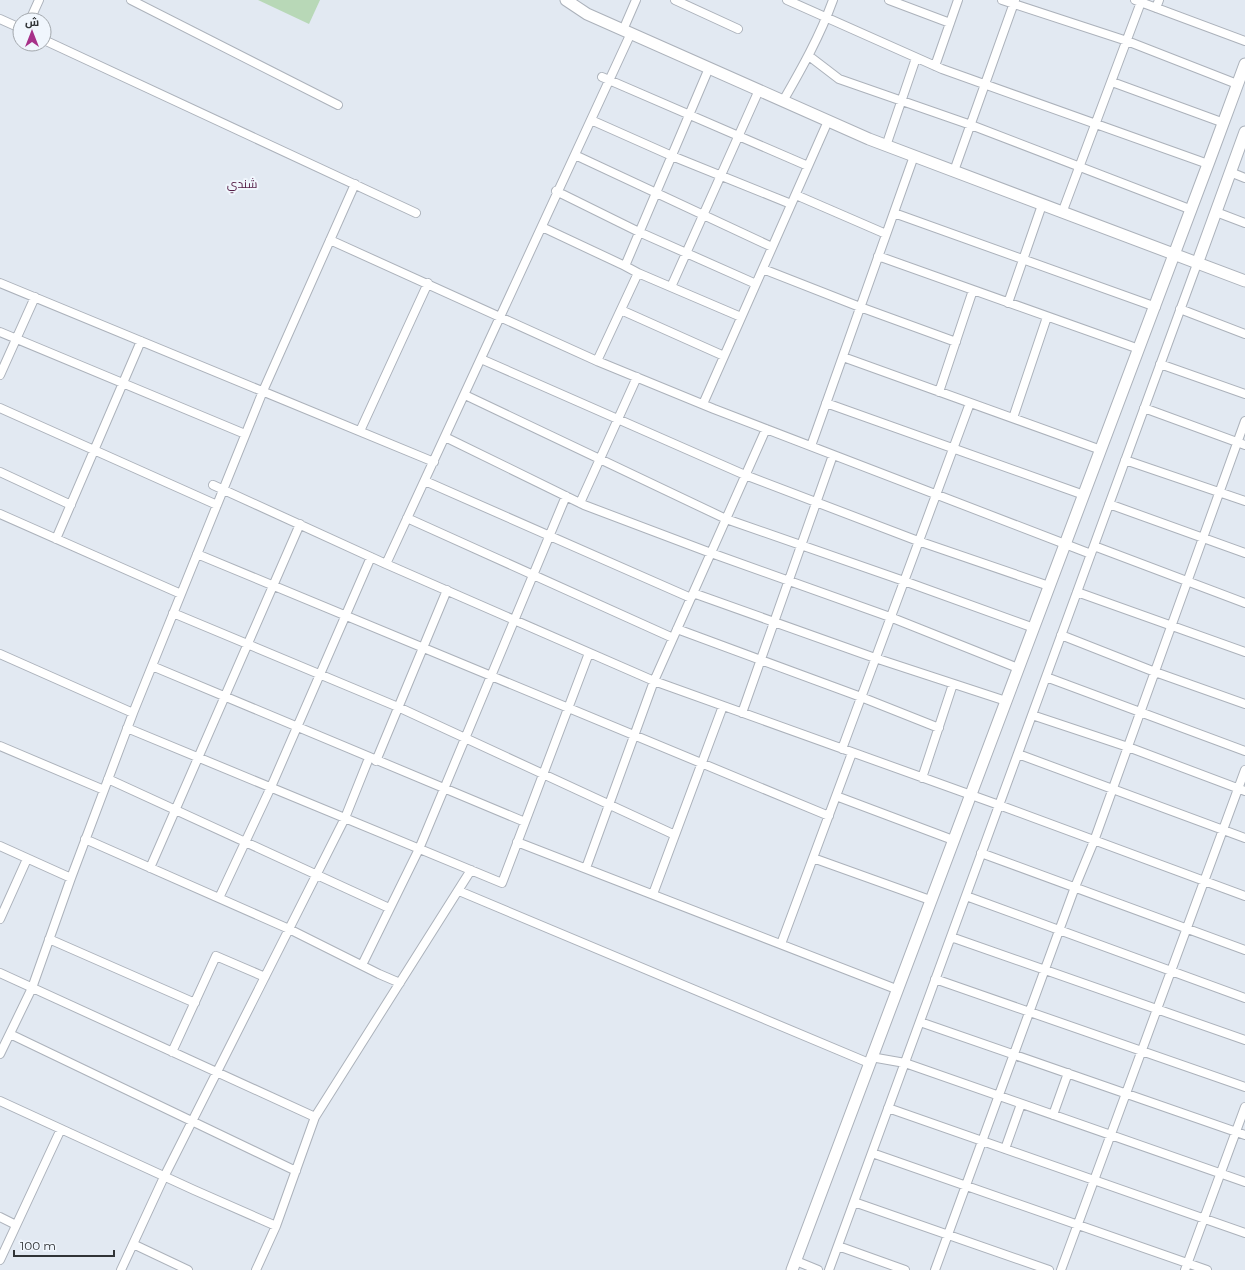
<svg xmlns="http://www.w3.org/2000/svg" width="1245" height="1270" font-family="Montserrat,Cairo,sans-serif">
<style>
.green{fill:#b8d8b7}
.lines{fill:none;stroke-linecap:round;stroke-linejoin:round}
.street-casing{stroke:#acb2bb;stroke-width:10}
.secondary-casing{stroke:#acb2bb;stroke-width:13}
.street{stroke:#fff;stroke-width:8}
.secondary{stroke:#fff;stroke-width:11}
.labels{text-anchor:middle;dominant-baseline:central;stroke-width:4;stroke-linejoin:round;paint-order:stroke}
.quarter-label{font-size:12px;fill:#541c45;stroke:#f0f6fd}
</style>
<rect width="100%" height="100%" fill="#e2e9f2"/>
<!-- green -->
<path class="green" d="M258 0H320L309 24Z"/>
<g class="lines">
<!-- street casing -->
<g class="street-casing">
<path id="street" d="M131 0 338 105
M675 0 738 29
M787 0 942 69 1208 164
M889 0 950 23
M1002 0 1127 41 1237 84
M1135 0 1245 41
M1156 8 1159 0
M0 19 20 28
M30 20 39 0
M623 30 636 0
M44 40 416 213
M809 56 839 79 971 125 1192 210
M935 66 958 0
M602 77 808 166
M1112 82 1224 123
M783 101C802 68 820 36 833 0
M591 120 672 156 791 204
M886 146 916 58
M575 155 772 247
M954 171 1015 0
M1230 172 1245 178
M556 191 639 232 756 284
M796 195 886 234
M1216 212 1245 223
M894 213 1156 307
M1062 213 1141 2
M542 227 625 266 638 273 741 317
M330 240 597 361 714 409 1091 554
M878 256 1139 349
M625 266 709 68
M763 269 860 307 956 342
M0 283 434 462
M671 287 759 90
M1008 303 1042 205
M1180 309 1245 334
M621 310 724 356
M0 332 245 434
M843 357 1101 450
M481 359 745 475 918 541 1049 586
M597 361 638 273
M1160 364 1245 394
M0 375 35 297
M939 392 973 290
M465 395 726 519 904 581 1034 628
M826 403 1084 495
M703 404 828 121
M0 408 217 505
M1144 408 1245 445
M1013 418 1047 317
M360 431 428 283
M445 437 584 505 711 553 890 617 1018 668
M811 446 914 156
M1125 460 1245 501
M0 472 71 505
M425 481 691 598
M213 485 386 564 654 681 999 805 1245 896
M580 503 637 377
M1109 504 1245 553
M0 514 181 594
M407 518 673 638
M56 539 141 341
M1094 546 1245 603
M197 554 829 816
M386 564 631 33
M1077 592 1245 652
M693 593 875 658 1006 701
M173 613 398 707 675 835
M677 629 861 697 939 728
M1061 635 1155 672 1245 704
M0 654 133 713
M152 666 525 822
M1046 677 1245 751
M742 713 833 455
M1032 715 1128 747 1245 791
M127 728 502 883 589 653
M0 746 104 790
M842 749 970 403
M1018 754 1245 838
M376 761 447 590
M922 778 953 684
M108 779 389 908
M836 796 953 840
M85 839 289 929 379 974 400 983
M517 842 896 989
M0 846 71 878
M981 853 1245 950
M813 858 930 900
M150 868 300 524
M586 868 654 681 766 429
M459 891 869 1063
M653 894 723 706
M966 896 1245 998
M219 898 271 787 371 557
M0 919 27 859
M951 937 1245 1040
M49 939 195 1003
M781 944 852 753
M362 965 419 849 566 496
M0 973 315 1117
M935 979 1245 1087
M920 1022 1245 1135
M10 1034 296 1171
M172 1052 216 956 265 977
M0 1054 32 988 71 878 133 713 263 391 355 184
M871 1057 905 1063 1245 1182
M0 1101 194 1190 276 1226
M888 1108 1245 1233
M1053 1115 1068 1073
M1005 1149 1021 1104
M872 1153 1207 1270
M854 1202 1049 1270
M0 1217 16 1225
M133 1244 188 1270
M838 1246 905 1270
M0 1260 61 1129
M796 1261 818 1270
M121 1270 164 1177 345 818 369 758
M256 1270 276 1226 315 1117 471 870
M829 1270 1197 264
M935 1270 1075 887 1094 841 1245 421
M1061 1270 1245 770
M1185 1270 1245 1107"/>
</g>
<!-- secondary casing -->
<g class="secondary-casing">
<path id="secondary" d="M566 0 587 14 869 139 1245 281
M1197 264 1245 132
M792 1270C941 867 1097 467 1245 64"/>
</g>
<!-- street -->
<use href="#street" class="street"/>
<!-- secondary -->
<use href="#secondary" class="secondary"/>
</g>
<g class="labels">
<!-- quarter labels -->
<g class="quarter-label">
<text x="242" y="183">شندي</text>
</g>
</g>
<!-- north arrow -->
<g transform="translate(32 32)"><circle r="19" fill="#f0f6fd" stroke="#a3a8ad"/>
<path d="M0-3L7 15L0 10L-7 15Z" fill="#a73189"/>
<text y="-6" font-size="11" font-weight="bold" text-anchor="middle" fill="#303336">ش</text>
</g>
<!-- scale -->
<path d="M14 1250v6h100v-6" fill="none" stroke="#303336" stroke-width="2"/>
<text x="20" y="1250" font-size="12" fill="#303336" stroke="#f0f6fd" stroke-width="3" paint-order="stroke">100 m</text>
</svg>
